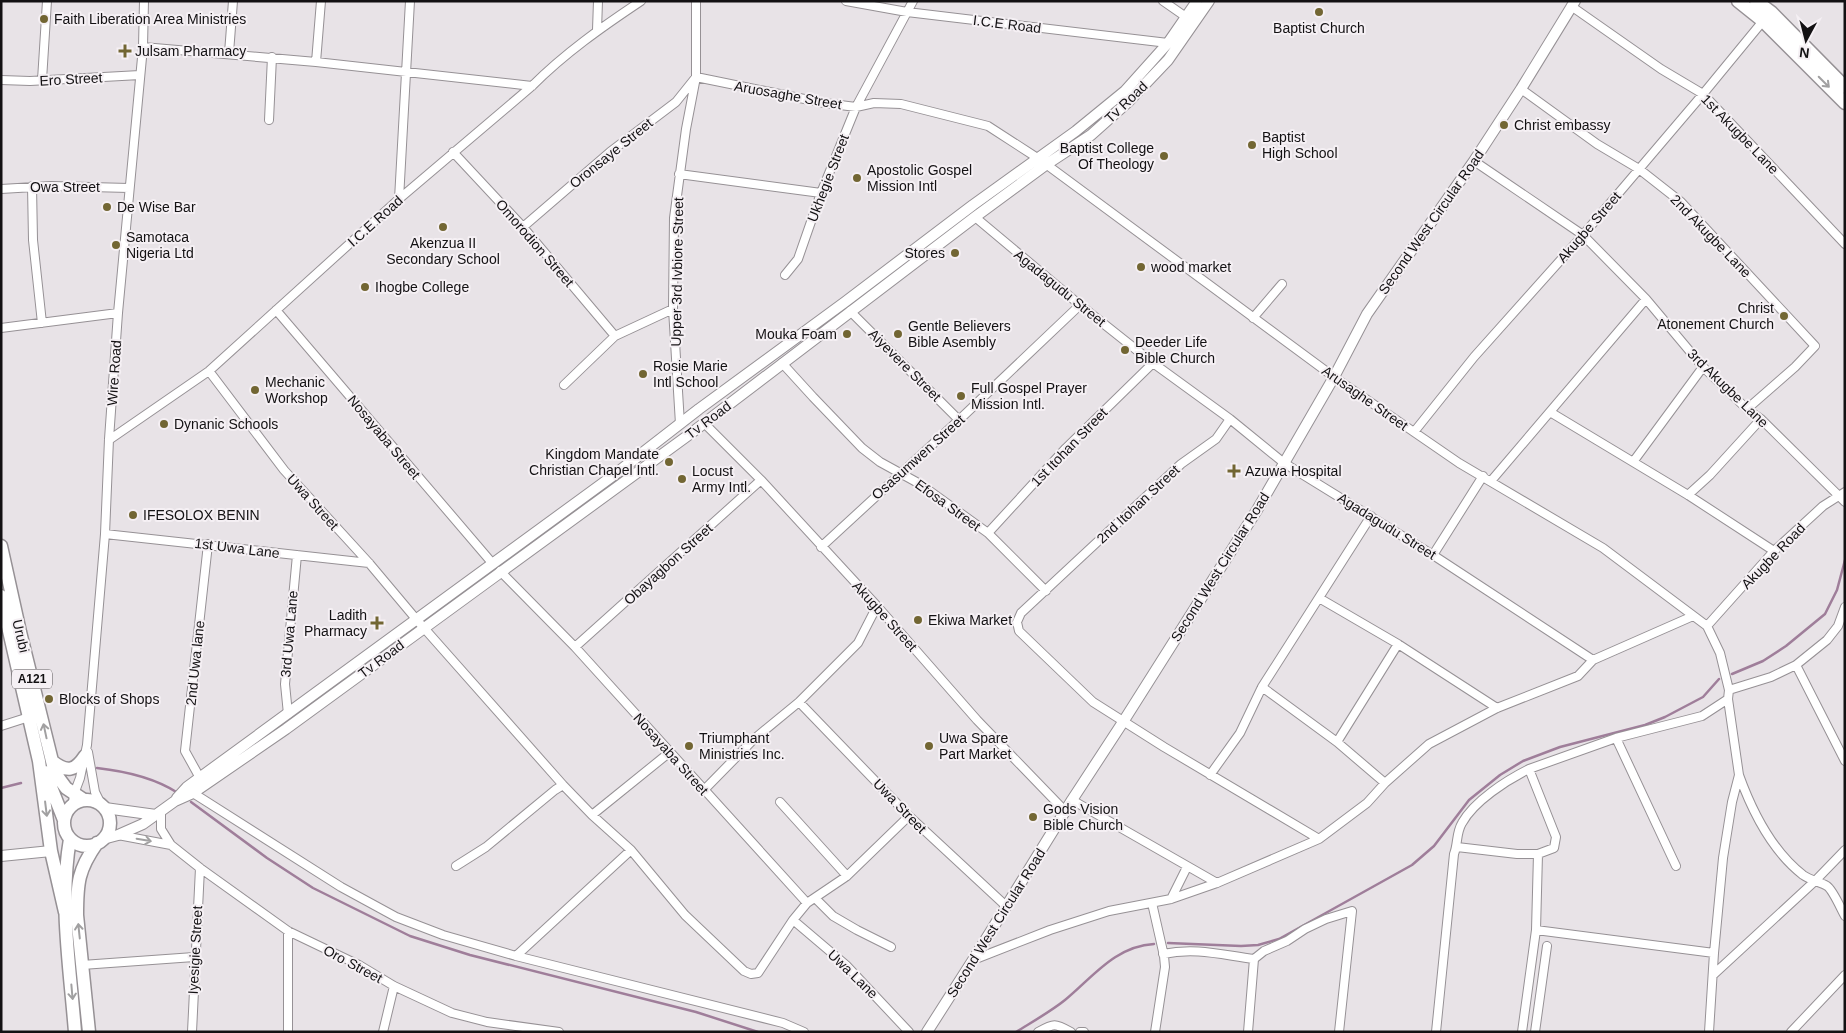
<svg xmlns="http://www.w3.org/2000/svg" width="1846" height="1033" font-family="Arial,sans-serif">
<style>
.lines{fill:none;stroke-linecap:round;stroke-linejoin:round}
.stream{stroke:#9f7e9a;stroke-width:2.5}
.minor-casing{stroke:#969195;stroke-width:10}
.tertiary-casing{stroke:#969195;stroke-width:12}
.primary-casing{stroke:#969195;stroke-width:15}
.trunk-casing{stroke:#969195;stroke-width:15}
.minor{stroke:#fff;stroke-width:8}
.tertiary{stroke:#fff;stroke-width:10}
.primary{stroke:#fff;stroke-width:12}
.trunk{stroke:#fff;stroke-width:12}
.oneway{stroke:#a1a0a1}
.poi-dot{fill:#726633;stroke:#f5f0f4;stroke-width:2}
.labels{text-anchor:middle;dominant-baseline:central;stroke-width:4;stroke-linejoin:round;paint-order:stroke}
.shield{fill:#f5f0f4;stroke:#575456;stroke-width:1}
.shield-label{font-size:12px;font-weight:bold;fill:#131113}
.poi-label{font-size:14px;fill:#131113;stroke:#f5f0f4;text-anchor:start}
.street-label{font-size:14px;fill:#131113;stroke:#f5f0f4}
</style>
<rect width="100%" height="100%" fill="#e8e3e7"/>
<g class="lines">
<!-- stream -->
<path class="stream" d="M1732 674 1763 661 1786 646 1825 614 1837 590 1845 560
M97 768C124 771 155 778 178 793
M1 788 21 783
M191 802 267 858 313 888 410 936 470 955 696 1012 758 1032
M1168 943 1241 946 1258 945 1279 939 1412 865 1434 846 1469 800 1500 775 1523 761 1560 747 1645 725 1665 717 1703 697 1719 679
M1016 1032C1032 1022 1050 1012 1065 1000 1092 978 1115 946 1154 944"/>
<!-- minor casing -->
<g class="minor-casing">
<path id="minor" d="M846 1 907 12 1168 43
M1163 1 1186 17
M1571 6 1661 69 1703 94 1845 244
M597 30 598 1
M143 47 316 62 532 86
M229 53 233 1
M316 62 321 1
M1 80 30 81 140 75
M42 80 47 1
M1521 89 1597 144 1639 169 1681 202 1815 346 1795 367 1747 409
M269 120 272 57
M453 152 523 227 615 336
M1474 161 1583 235 1646 299 1703 367 1747 409 1761 419 1845 502
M679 174 821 193
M32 186 33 240 42 323
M1 189 51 186 129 188
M399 199 410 1
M975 217 1080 305 1153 363 1230 419 1284 463 1433 555 1593 660
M523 227 610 152 676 102 696 77 824 103 856 107 874 103 901 104 988 126 1039 159 1334 377 1459 463 1603 548 1707 626 1720 653 1729 690 1728 699 1739 775 1732 802 1723 858 1714 953 1709 1032
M785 275 798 259 821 193 856 107 913 1
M276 310 493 564
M850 311 959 420
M1253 318 1282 284
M1 328 118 313
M782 363 813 397 862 448 880 462 920 484 988 533 1046 591
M209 371 284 470 369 563 416 619 563 785 592 815 631 850 685 915 744 971 751 974 758 973 793 920 807 903
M564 385 615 336 673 309
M1550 412 1688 495 1774 551
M1230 419 1216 439 1181 464 1021 613 1017 622 1019 631 1093 702 1164 747 1319 839
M704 423 761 480 877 606 977 720 1065 811
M680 424 673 309 674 218 686 129 696 77V1
M1414 432 1474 357 1583 235 1703 94 1763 21
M109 440 209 371 399 199 532 86C565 53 602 27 641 1
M1633 462 1703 367
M1491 481 1646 299
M1688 495 1710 475 1761 419
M988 533 1066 448 1153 363
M105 534 369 563
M821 547 959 420 1080 305
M1433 555 1483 476
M500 571 575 647 807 903 847 876 909 816
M1319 598 1398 644 1497 708
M1707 626 1774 551 1823 506 1845 492
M575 647 761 480
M1796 665 1845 761
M1262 687 1337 742 1385 783
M1729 690 1771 677 1796 665 1827 640 1838 626 1845 607
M799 702 909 816 1006 906
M288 714 285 684 297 555
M1 726 29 717
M1616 738 1676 866
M1337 742 1398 644
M88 752 95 792 101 804
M1529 769 1556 837 1554 848 1538 854
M1210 775 1240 733 1262 687 1371 516
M1739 775C1752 811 1772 851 1803 875 1810 880 1820 882 1827 886 1833 890 1841 909 1845 916
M200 778 185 751 208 544
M704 790 754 739 799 702 858 643 877 606
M193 793 341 887 396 917 443 935 516 956 783 1023 804 1032
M1072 800 1217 883
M780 802 847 876
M73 804 74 794 80 778 87 745 105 534 109 439 118 313 143 47 144 1
M161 812V829L171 845 200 868 288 931 359 965 394 986 452 1013 487 1022 559 1032
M592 815 670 752
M118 835 171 845
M1457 847 1517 854H1538L1536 930 1522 1032
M456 866 486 847 555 790 563 785
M815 898 833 916 857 930 891 947
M1171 899 1187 867
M1152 903 1164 956 1165 967 1155 1032
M793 920 846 965 909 1032
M1536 930 1714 953
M1163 954C1196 947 1222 955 1254 959L1264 951 1287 941 1305 929 1326 919 1352 911 1339 1032
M516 956 631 850
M973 960 1050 930 1109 911 1171 899 1217 883 1319 839 1367 803 1385 783 1429 744 1497 708 1578 676 1593 660 1693 616
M82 965 194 957
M1713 975 1815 881 1845 850
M192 1032 200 868
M288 1032V931
M383 1032 394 986
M1038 1032C1054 1023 1055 1023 1071 1032
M1080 1032H1084
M1248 1032 1254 959
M1436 1032 1454 854C1458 844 1456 833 1462 823 1474 801 1507 780 1529 769L1616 738 1702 716 1728 699
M1535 1032 1547 946
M1791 1032 1845 975"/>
</g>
<!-- tertiary casing -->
<g class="tertiary-casing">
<path id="tertiary" d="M177 798 187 787 614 475 699 409 845 302 973 205 1076 131 1125 91 1168 43 1197 1
M105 808 156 815
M103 839 118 835 143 824 175 801 193 793 286 729 690 434 975 217 1047 164 1091 135 1128 102 1168 60 1209 1
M1 856 51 851
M927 1032 973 960 1072 800 1123 722 1257 510 1334 377 1367 314 1474 161 1521 89 1575 1"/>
</g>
<!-- primary casing -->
<g class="primary-casing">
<path id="primary" d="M1738 1 1763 21 1845 103
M1756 1 1771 12 1845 87"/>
</g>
<!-- trunk casing -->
<g class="trunk-casing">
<path id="trunk" d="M1 546 20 632 55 773 66 788 84 800
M1 596 39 761 51 851 65 912
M52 761C67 773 75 771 85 756
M45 772 64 820
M64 823a23 23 0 1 1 46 0a23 23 0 1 1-46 0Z
M70 839C59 902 70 968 75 1032
M89 1032 77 915C77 883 78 870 97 843"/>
</g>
<!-- minor -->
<use href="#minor" class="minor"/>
<!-- tertiary -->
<use href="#tertiary" class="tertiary"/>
<!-- primary -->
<use href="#primary" class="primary"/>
<!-- trunk -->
<use href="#trunk" class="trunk"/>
</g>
<!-- one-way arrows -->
<defs><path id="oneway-shaft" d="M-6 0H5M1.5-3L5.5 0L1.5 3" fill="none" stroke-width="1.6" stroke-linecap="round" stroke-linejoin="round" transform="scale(1.25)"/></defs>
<g class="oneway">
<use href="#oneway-shaft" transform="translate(1824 82) rotate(45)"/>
<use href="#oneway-shaft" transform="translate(45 731) rotate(-102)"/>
<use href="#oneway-shaft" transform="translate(46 809) rotate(83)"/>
<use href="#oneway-shaft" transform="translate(144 840) rotate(10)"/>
<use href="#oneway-shaft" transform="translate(79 931) rotate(-96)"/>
<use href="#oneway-shaft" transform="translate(72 992) rotate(85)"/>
</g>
<!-- markers -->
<g class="poi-dot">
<circle cx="1319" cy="12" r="5"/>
<circle cx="44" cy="19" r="5"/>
<path d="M122.5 43.5h5v5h5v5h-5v5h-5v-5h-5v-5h5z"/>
<circle cx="1504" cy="125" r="5"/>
<circle cx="1252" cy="145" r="5"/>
<circle cx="1164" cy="156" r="5"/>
<circle cx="857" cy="178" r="5"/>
<circle cx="107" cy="207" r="5"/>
<circle cx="443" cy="227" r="5"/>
<circle cx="116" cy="245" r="5"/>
<circle cx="955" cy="253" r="5"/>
<circle cx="1141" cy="267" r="5"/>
<circle cx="365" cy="287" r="5"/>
<circle cx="1784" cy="316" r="5"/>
<circle cx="847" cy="334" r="5"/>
<circle cx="898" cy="334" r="5"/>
<circle cx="1125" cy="350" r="5"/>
<circle cx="643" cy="374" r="5"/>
<circle cx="255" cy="390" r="5"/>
<circle cx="961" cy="396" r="5"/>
<circle cx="164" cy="424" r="5"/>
<circle cx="669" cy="462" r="5"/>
<path d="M1231.5 463.5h5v5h5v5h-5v5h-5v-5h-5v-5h5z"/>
<circle cx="682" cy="479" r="5"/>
<circle cx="133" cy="515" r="5"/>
<circle cx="918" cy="620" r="5"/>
<path d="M374.5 615.5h5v5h5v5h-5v5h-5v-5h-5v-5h5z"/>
<circle cx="49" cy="699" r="5"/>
<circle cx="689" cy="746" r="5"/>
<circle cx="929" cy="746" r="5"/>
<circle cx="1033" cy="817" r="5"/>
</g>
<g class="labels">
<!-- shield labels -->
<rect class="shield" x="12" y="669.5" width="40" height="19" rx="4"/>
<g class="shield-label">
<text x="32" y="679">A121</text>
</g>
<!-- poi labels -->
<g class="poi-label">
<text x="54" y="19">Faith Liberation Area Ministries</text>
<text x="1319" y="28" text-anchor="middle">Baptist Church</text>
<text x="135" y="51">Julsam Pharmacy</text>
<text x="1514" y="125">Christ embassy</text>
<text x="1262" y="137">Baptist<tspan x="1262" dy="16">High School</tspan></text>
<text x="1154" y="148" text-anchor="end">Baptist College<tspan x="1154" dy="16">Of Theology</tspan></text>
<text x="867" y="170">Apostolic Gospel<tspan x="867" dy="16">Mission Intl</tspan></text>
<text x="117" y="207">De Wise Bar</text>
<text x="126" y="237">Samotaca<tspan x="126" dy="16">Nigeria Ltd</tspan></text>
<text x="443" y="243" text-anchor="middle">Akenzua II<tspan x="443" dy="16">Secondary School</tspan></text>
<text x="945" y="253" text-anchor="end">Stores</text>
<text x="1151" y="267">wood market</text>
<text x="375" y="287">Ihogbe College</text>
<text x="1774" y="308" text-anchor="end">Christ<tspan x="1774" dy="16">Atonement Church</tspan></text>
<text x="908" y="326">Gentle Believers<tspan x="908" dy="16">Bible Asembly</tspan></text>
<text x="837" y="334" text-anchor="end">Mouka Foam</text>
<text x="1135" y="342">Deeder Life<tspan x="1135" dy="16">Bible Church</tspan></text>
<text x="653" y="366">Rosie Marie<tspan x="653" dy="16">Intl School</tspan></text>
<text x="265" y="382">Mechanic<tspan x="265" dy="16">Workshop</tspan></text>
<text x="971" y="388">Full Gospel Prayer<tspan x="971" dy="16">Mission Intl.</tspan></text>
<text x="174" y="424">Dynanic Schools</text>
<text x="659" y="454" text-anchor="end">Kingdom Mandate<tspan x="659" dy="16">Christian Chapel Intl.</tspan></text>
<text x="692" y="471">Locust<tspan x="692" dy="16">Army Intl.</tspan></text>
<text x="1245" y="471">Azuwa Hospital</text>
<text x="143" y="515">IFESOLOX BENIN</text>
<text x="367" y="615" text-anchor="end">Ladith<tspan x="367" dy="16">Pharmacy</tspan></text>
<text x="928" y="620">Ekiwa Market</text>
<text x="59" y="699">Blocks of Shops</text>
<text x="699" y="738">Triumphant<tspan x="699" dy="16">Ministries Inc.</tspan></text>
<text x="939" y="738">Uwa Spare<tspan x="939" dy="16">Part Market</tspan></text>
<text x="1043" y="809">Gods Vision<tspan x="1043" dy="16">Bible Church</tspan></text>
</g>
<!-- street labels -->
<g class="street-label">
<text transform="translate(1007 24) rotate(7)">I.C.E Road</text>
<text transform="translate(71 79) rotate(-3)">Ero Street</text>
<text transform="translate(788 95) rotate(10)">Aruosaghe Street</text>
<text transform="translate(1126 102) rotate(-44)">Tv Road</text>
<text transform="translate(1740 134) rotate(46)">1st Akugbe Lane</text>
<text transform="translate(611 153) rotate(-39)">Oronsaye Street</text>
<text transform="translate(828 178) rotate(-69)">Ukhegie Street</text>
<text x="65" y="187">Owa Street</text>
<text transform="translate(375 221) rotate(-42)">I.C.E Road</text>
<text transform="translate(1431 222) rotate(-55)">Second West Circular Road</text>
<text transform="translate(1589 227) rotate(-49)">Akugbe Street</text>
<text transform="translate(1711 236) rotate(46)">2nd Akugbe Lane</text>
<text transform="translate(535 243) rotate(49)">Omorodion Street</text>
<text transform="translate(677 272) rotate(-89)">Upper 3rd Ivbiore Street</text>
<text transform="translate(1060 288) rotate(39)">Agadagudu Street</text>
<text transform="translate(905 365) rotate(45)">Aiyevere Street</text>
<text transform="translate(114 373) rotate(-86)">Wire Road</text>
<text transform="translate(1728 388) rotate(44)">3rd Akugbe Lane</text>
<text transform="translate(1365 398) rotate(35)">Arusaghe Street</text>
<text transform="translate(708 420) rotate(-37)">Tv Road</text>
<text transform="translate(384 437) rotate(50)">Nosayaba Street</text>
<text transform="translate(1069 447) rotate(-46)">1st Itohan Street</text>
<text transform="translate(918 457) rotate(-42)">Osasumwen Street</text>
<text transform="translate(313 502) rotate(48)">Uwa Street</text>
<text transform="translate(1138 504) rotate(-43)">2nd Itohan Street</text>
<text transform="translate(948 505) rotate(36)">Efosa Street</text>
<text transform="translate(1387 526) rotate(32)">Agadagudu Street</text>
<text transform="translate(237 548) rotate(7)">1st Uwa Lane</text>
<text transform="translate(1773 556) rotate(-46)">Akugbe Road</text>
<text transform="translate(668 564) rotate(-42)">Obayagbon Street</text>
<text transform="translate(1220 567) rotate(-58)">Second West Circular Road</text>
<text transform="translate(885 616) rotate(48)">Akugbe Street</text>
<text transform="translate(289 634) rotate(-85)">3rd Uwa Lane</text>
<text transform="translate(21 636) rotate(77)">Urubi</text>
<text transform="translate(381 659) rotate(-37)">Tv Road</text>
<text transform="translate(195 663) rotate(-84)">2nd Uwa lane</text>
<text transform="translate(671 754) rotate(48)">Nosayaba Street</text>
<text transform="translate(900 806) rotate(46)">Uwa Street</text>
<text transform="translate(996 923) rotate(-58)">Second West Circular Road</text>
<text transform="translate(195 950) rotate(-87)">Iyesigie Street</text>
<text transform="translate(353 964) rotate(28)">Oro Street</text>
<text transform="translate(853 974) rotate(44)">Uwa Lane</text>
</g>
</g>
<!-- border -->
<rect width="1846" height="1033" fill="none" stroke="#131113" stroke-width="5"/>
<!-- north arrow -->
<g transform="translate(1806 40) rotate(187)" stroke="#f5f0f4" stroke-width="4" paint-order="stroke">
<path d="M0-4L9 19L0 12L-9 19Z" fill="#131113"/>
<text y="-8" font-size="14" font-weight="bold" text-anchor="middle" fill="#131113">N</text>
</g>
</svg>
